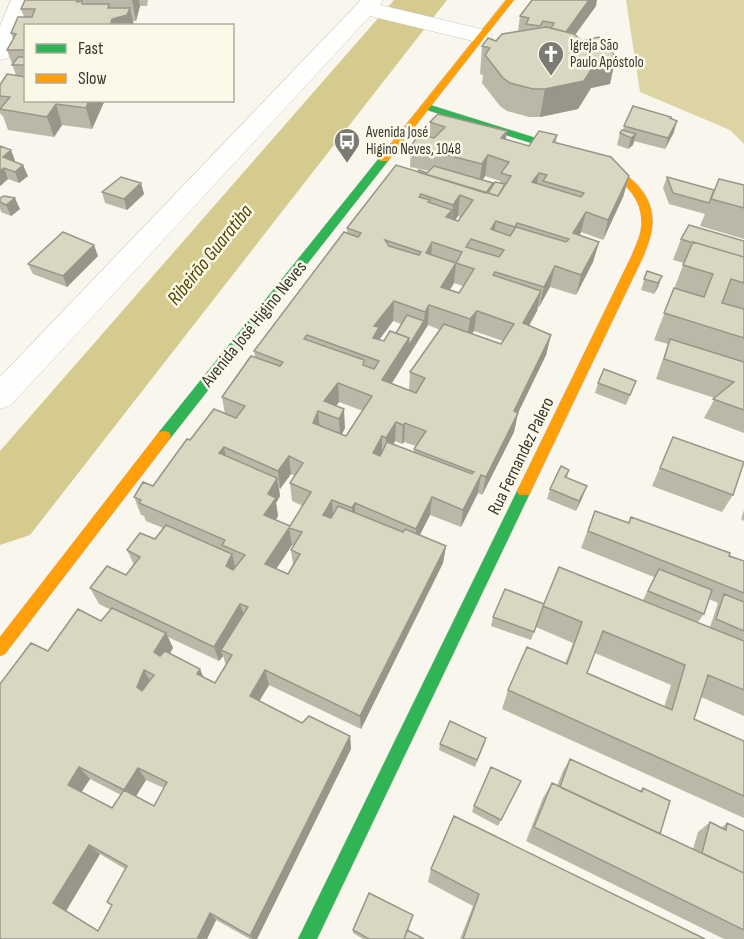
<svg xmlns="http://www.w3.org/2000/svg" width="744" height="939" font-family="'Sofia Sans Condensed',sans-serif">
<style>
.forest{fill:#ddd4a3}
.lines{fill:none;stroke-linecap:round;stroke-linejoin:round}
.river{fill:#d6cb8f;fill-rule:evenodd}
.street-casing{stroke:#cbc9c2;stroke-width:1}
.fast-casing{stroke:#cbc9c2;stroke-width:1}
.slow-casing{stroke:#cbc9c2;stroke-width:1}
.street{fill:#fefefc;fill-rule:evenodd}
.fast{fill:#30b455;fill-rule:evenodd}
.slow{fill:#ff9f0a;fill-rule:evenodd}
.wall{fill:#bbb8a7;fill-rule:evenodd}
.shaded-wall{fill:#989688}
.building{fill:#d9d6c2;stroke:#989688;stroke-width:1.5;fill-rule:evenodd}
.labels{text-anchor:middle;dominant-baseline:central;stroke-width:5;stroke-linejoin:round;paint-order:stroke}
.far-poi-label{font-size:15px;fill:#3a3932;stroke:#fcf9e9;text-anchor:start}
.street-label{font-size:18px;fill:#3a3932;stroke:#fcf9e9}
.water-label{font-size:20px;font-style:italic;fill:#524704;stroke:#fcf9e9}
</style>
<rect width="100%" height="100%" fill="#f8f6ed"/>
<!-- forest -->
<path class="forest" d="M626 0H744V144L730 130 640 92Z"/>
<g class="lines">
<!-- river -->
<path class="river" d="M394 0H447L30 535 0 545V451Z"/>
<!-- street casing -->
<g class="street-casing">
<path id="street" d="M11 0H31L11 53 8 58 0 60V26Z
M361 0H383L380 5 489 31 492 36 489 41 481 43 370 16 11 405 0 409V377Z"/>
</g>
<!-- fast casing -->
<g class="fast-casing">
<path id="fast" d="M427 104 555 144 556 146 555 148H547L424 109 422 107Z
M384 156 389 159 388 161 169 440H159L157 436 159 432 380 157Z
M524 485 529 487 531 491 317 939H298L519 487Z"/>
</g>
<!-- slow casing -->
<g class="slow-casing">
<path id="slow" d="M506 0H514L388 161H380V157Z
M551 143C590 153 659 176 652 228 651 237 647 247 644 255L531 491 529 495H519L517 491 632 255C635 247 640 237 641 229 648 179 584 160 547 148L546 146Z
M164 431 169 432 171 436 169 440 5 654 0 656V637L159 432Z"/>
</g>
<!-- street -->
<use href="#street" class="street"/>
<!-- fast -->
<use href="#fast" class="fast"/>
<!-- slow -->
<use href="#slow" class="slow"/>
</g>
<!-- wall -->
<path class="wall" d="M25 0H148L147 6H140L136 21H133L134 26H26V100H105L92 129 62 125 54 137 8 130 3 116 1 115 0 112V85L16 75 7 50 13 39 11 33 24 17 21 9Z
M596 6 575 35 610 84 591 88 578 109 540 117H529L507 111 500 106 482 83 483 75 480 74 482 46 518 32 520 16Z
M671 117 670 119 674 132 665 149 634 141 633 145 628 149 617 145 620 133 623 130 624 126Z
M430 122 507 131 505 140 529 146 557 135 556 143 629 176 623 197 603 240 581 232 580 235 599 242 593 262 576 295 550 287 539 307H538L537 311 529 326 551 335 546 355 518 413 514 432 482 495 478 493 461 527 430 515 420 535 446 546 443 563 361 729 269 685 259 701 302 723 350 736 351 749 257 939H250L216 920 207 939H0L48 651 101 621 111 610 99 604 90 588 126 575 134 565 127 550 155 539 163 528 146 521 144 516 141 515 134 497 153 486 190 440 225 414 222 397 255 357 254 351 347 233V228L418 172 427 173 429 171 410 167 411 146 430 137ZM485 176 500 181V183L492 186 493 183 483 180ZM458 216 460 217 458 221 455 220ZM454 283 463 286 459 293 450 290ZM393 321 401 324 396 333 384 341 379 340ZM428 325 440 330 410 372 409 390 392 383ZM474 331 503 341 501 344 471 334ZM339 402 363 411 346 436 342 434 345 428 336 406ZM395 441 402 444 404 442 416 446 414 449V452L393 445ZM291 474 295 476 290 483 292 501 303 506 290 526 276 520 278 516 276 503 280 496 279 488 280 489ZM292 545H294L291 550 293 564 288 574 276 569ZM168 637 219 661 223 656 226 665 215 683 203 677 170 653 173 648ZM90 779 121 795 112 808 81 792ZM146 780 164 788 154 806 136 796ZM100 854 125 869 112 906 98 931 66 911Z
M0 146 11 150 15 161 14 162 28 176 19 183 8 179 0 186Z
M667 177 714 190 744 185V239L700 226 705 214 669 204 663 188Z
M141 183 144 194 127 210 105 203 102 192Z
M0 198 20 209 11 216 1 212 0 208Z
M681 239 744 241V433L704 418 715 398 656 379 668 344 654 340 684 263 673 260Z
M98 256 67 287 33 274 28 264Z
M647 271 662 276 658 287 654 294 641 290Z
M598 383 632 391 626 405 595 393Z
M673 437 733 495 722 512 652 486Z
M569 470 567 478 583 496 576 511 547 499 550 489Z
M744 510V521L741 519Z
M595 511 629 523 631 517 744 561V716L701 697 694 719 744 741V818L502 709 508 690 565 664 573 643 536 627 540 616 531 640 491 626 493 617 544 604 710 627 718 603 709 599 704 614 698 622 643 600 654 577 581 548ZM595 653 671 685 664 707 587 673Z
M440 744 484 745 475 767 439 750Z
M570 759 640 791 643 788 660 834 693 849 698 832 710 822 721 828 727 823 744 831V939H724L526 841 543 798 552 783 557 786 563 771Z
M521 781 498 826 472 812 474 806Z
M431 869 705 939H460L473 906 428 882Z
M413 915 408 930 424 939H363L353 933V930Z"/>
<!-- shaded-wall -->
<path class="shaded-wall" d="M132 0H139L140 6 136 21Z
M589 0H597L596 6 561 54 564 33Z
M109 4 113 19 130 8 134 26H110L108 8Z
M616 57 610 84 591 88 578 109 540 117 545 89 597 60Z
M89 100H105L92 129 86 108Z
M56 104 62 125 54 137 47 117Z
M677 121 674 132 665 149 668 138Z
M507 131 504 152 501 138Z
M636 134 633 145 628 149 631 138Z
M11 150 15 161 7 168 3 157Z
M488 155 485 176 479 185 482 164Z
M23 165 28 176 19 183 15 172Z
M4 168 8 179 0 186V171Z
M539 173 535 193 532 182Z
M629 176 623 197 603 240 608 220Z
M141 183 144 194 127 210 124 199Z
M460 195 458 216 451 226 453 205Z
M15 198 20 209 11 216 6 205Z
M452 210 450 231 446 217Z
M586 212 581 232 568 253 573 233Z
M496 221 493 241 491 229Z
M432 242 431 263 426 253Z
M599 242 593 262 576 295 581 275Z
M94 245 98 256 67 287 63 276Z
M456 263 454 283 439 307 441 287Z
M555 266 550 287 539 307 544 287Z
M662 276 658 287 654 294 658 283Z
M541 291 537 311 519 343 523 323Z
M394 301 393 321 379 340 373 338 374 326Z
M429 305 428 325 408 357V347L424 321 425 312Z
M477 311 474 331 467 339 470 319Z
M551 335 546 355 518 413 514 432 482 495 486 477 514 411Z
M409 338 408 357 382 399V380Z
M338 383 339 402 329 415 324 401Z
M344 409 345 428 340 438 339 419Z
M318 411 320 430 313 423Z
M396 422 395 441 386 456V438Z
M405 423 404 442 402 444 403 425Z
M382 436V455L373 472V453Z
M224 447 228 466 219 453Z
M289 456 291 474 280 489 278 471Z
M481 475 478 493 461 527 463 510Z
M277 478 280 496 276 503 278 516 267 533 264 515 268 494Z
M587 486 583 496 576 511 579 501Z
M432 497 430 515 414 546 416 529Z
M332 500 333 517 324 532 323 515Z
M355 503V521L353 525 352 508Z
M289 528 292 545 269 580 265 564Z
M446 546 443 563 361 729 360 716Z
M232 554 236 570 230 582 226 566Z
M240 604 245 619 221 650 223 656 219 661 214 647Z
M166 633 173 648 162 666 154 652Z
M200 669 206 683 197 674Z
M144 670 152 684 145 700 137 687Z
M265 670 269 685 254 710 250 696Z
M350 736 351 749 257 939H253L250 936Z
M79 767 90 779 79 796 68 785Z
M138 768 146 780 133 801 124 790Z
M89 845 100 854 66 911 53 903Z
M210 913 216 920 207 939H197Z"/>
<!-- building -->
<path class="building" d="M25 0H78L77 2 82 1V4H109L108 8H130L127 15 112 19 110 26H26V50H7L16 34 11 33 18 17H32L35 9H21Z
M532 0H589L566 32 551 28 554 23 543 21 540 26 526 24 529 18 520 16Z
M546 27 574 34 582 41 599 37 616 57 597 60 584 81 545 89H533L510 83 503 78 485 55 490 48 482 46 488 38 496 41 502 34Z
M18 57H26V65H12Z
M7 74 26 77V100H89L86 108 56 104 47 117 0 109 10 97 0 96V85Z
M633 106 671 117 670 118 677 121 668 138 624 126Z
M438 114 507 131 501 138 529 146 539 131 557 135 553 142 611 157 629 176 608 220 586 212 573 233 599 242 581 275 555 266 544 287 495 272 493 275 541 291 523 323 551 335 514 411 518 413 486 477 481 475 463 510 432 497 416 529 355 503 352 508 332 500 323 515 331 518 338 506 403 532 405 529 446 546 360 716 265 670 250 696 302 723 309 716 350 736 250 936 210 913 197 939H0V684L31 643 48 651 78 609 101 621 112 608 166 633 154 652 160 656 165 651 200 669 197 674 215 683 232 655 221 650 248 607 240 604 214 647 90 588 107 566 126 575 140 557 127 550 140 533 155 539 166 525 232 554 226 566 233 570 245 555 222 545 225 540 139 503 141 500 134 497 143 482 153 486 187 439 190 440 214 409 236 418 245 406 222 397 251 356 280 366 283 362 254 351 344 232 358 237 361 233 347 228 396 165 498 196 511 176 501 173 509 162 488 155 482 164 411 146 419 134 434 138 445 127 430 122ZM539 173 547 175 543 181 584 193 581 197 532 182ZM421 194 453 205 460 195 473 200 458 221 446 217 452 210 428 202 430 200 419 197ZM496 221 515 227 517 223 569 239 566 242 516 227 510 236 491 229ZM471 239 504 250 499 257 466 247ZM385 240 421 252 419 255 389 246ZM432 242 462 252 456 263 426 253ZM456 263 474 269 459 293 441 287ZM394 301 425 312 429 305 470 319 477 311 514 324 501 344 444 324 410 372 425 378 416 393 382 380 409 338 390 331 384 341 373 338 379 327 374 326ZM307 335 379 361 374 369 363 365 364 360 304 339ZM338 383 372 396 346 436 313 423 318 411 339 419 344 409 324 401ZM396 422 403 425 405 423 426 431 414 449 474 472 472 474 387 442 380 456 373 453 382 436 386 438ZM224 447 278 471 289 456 303 463 290 483 311 492 290 526 264 515 276 498 268 494 277 478 219 453ZM289 528 302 532 291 550 300 554 288 574 265 564ZM144 670 154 675 142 691 137 687ZM79 767 124 790 138 768 167 782 154 806 124 790 112 808 68 785ZM89 845 127 866 107 902 112 905 98 931 53 903Z
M622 130 636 134 631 138 620 133Z
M0 146 11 150 3 157 23 165 15 172 4 168 0 171Z
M434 166 493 183 486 193 418 172 419 170 427 173Z
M121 177 141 183 124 199 102 192Z
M667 177 714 190 709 203 673 193Z
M719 179 744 185V208L711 199Z
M495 182 505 184 498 196 488 193Z
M4 196 15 198 6 205 0 202V198Z
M689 225 744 241V257L693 242V243L681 239Z
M63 232 94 245 63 276 28 264Z
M693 242 744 257V283L731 279 722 303 744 309V338L664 313 674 288 704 297 713 274 683 265Z
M647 271 662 276 658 283 644 279Z
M407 315 424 321 408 347 409 338 396 333Z
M670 339 744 362V410L713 399 734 382 664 359Z
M604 369 636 381 630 395 598 383Z
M673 437 744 462 733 495 660 468Z
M561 466 569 470 565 477 587 486 579 501 550 489Z
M595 511 629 523 631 517 730 553 729 556 744 561V593L588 531Z
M559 567 744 641V690L708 675 694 719 744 741V796L508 690 527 647 567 664 582 622 543 606ZM603 631 685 665 672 710 587 673Z
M659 569 712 590 704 614 648 591Z
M505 589 544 604 534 632 493 617Z
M724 594 744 602V631L716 619Z
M450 721 486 738 477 760 440 744Z
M570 759 642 792 643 788 670 801 660 834 560 787Z
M491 767 521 781 501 820 474 806Z
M552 783 744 873V930L534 827Z
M454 816 705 939H463L479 894 431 869Z
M710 822 726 830 727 823 744 831V873L702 853Z
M369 893 413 915 404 939H369L353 930Z
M407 930 424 939H404Z"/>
<!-- icons -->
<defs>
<g id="church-pin" transform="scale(1.35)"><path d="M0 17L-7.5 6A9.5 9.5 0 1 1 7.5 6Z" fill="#7c7b73" stroke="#fcf9e9"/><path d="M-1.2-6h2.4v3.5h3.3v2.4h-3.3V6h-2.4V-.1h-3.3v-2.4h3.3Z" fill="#fff"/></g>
<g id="bus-pin" transform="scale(1.35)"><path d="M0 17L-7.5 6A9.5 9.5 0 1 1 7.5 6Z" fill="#7c7b73" stroke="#fcf9e9"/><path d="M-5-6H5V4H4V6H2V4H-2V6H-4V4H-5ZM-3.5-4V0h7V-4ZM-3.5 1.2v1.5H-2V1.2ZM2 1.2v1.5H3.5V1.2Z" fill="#fff"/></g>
</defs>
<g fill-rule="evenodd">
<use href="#church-pin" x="551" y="54"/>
<use href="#bus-pin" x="347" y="141"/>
</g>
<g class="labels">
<!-- far-poi labels -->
<g class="far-poi-label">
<text x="570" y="45">Igreja São<tspan x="570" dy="17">Paulo Apóstolo</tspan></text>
<text x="366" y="132">Avenida José<tspan x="366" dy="17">Higino Neves, 1048</tspan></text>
</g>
<!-- street labels -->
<g class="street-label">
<text transform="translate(254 324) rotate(-51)">Avenida José Higino Neves</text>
<text transform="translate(521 456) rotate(-64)">Rua Fernandez Palero</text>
</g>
<!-- water labels -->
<g class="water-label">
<text transform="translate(210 255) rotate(-51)">Ribeirão Guaratiba</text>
</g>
</g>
<!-- legend -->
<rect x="24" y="24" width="210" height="78" fill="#fcf9e9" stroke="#aeaca0" stroke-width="1.5"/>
<rect x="36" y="44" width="30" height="9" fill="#30b455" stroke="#aeaca0" stroke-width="1.5"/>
<text x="78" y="54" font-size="18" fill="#3a3932">Fast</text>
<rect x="36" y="74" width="30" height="9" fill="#ff9f0a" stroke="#aeaca0" stroke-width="1.5"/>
<text x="78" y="84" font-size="18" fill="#3a3932">Slow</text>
</svg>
